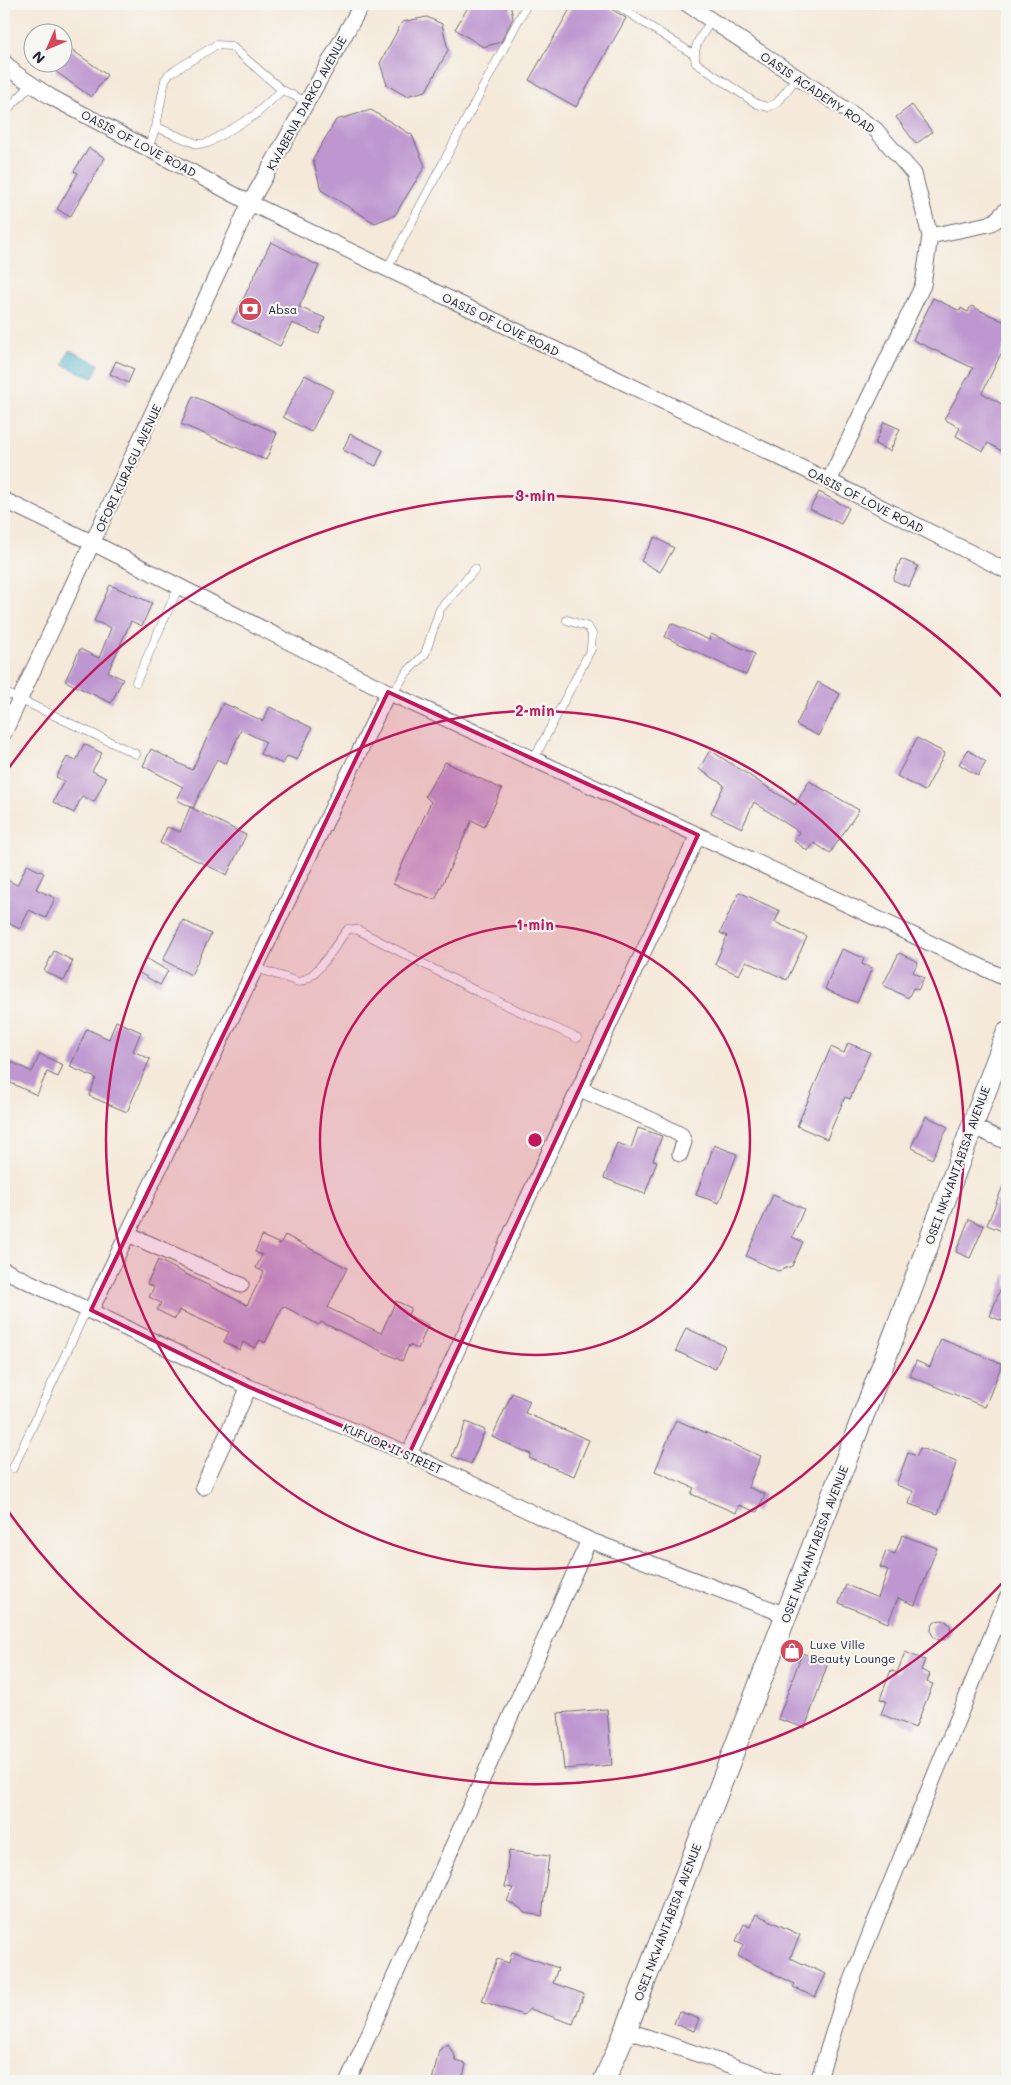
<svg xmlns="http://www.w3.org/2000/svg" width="1011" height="2085" font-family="Mali,sans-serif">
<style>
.water{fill:#4eb2cd;stroke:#386a84}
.building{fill:#be97d0}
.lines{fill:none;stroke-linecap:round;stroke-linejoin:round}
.lane-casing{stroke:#6c6872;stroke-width:9}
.street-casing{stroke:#6c6872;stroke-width:17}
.secondary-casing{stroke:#6c6872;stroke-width:23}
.lane{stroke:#fff;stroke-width:8}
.street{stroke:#fff;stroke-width:15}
.secondary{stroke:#fff;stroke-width:21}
.marked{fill:#c2185b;fill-opacity:0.2;stroke:#c2185b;stroke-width:4;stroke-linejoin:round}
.ring{fill:none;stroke:#c2185b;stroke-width:2.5}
.labels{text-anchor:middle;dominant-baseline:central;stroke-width:4.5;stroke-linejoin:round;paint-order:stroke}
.street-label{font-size:12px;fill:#22223b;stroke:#f6f6f2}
.poi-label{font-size:12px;fill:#22223b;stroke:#f6f6f2;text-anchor:start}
.centre{fill:#c2185b;stroke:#f6f6f2;stroke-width:2.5}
.ring-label{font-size:15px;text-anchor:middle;font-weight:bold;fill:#c2185b;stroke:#f6f6f2;stroke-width:4.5;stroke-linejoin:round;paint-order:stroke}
</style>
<rect width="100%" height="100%" fill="#f6f6f2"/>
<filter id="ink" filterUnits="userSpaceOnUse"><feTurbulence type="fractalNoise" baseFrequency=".02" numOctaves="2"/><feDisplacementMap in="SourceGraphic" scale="10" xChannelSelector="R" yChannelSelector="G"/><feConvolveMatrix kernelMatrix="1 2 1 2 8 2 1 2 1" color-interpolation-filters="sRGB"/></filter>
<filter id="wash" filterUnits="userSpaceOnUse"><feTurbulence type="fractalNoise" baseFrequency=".0096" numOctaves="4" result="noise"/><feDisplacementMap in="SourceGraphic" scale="20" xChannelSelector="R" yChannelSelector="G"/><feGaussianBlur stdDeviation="1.12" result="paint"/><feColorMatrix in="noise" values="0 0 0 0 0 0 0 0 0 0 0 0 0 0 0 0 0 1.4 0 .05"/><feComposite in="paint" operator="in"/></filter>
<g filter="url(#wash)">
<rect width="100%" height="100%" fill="#f5e9d9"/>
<!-- water -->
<path class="water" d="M69 350 99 364 93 378 63 365Z"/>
<g id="blocks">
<!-- building -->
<path class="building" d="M470 4H510L513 18 501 42 483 47 455 29Z
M573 4H603L626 18 576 107 529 80Z
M427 17 442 24 448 50 426 91 406 96 387 85 380 63 402 22Z
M71 49 107 75 91 97 55 71Z
M912 105 932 132 916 144 896 117Z
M371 110 412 135 425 166 395 215 375 223 321 190 313 159 336 120Z
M89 148 105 158 70 217 57 209 78 173 74 171Z
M271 242 319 266 299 307 325 318 319 334 292 323 280 346 232 322Z
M933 298 960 311 961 308 968 312 971 306 1007 323V341L982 393 1007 407V454L988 443 983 451 956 436 960 428 944 419 973 368 913 340Z
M116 361 134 369 128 383 110 374Z
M305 375 333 390 311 432 283 417Z
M193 396 277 433 266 460 181 424Z
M884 422 900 429 890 451 875 444Z
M350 434 383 450 376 466 343 450Z
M819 492 849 508 841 524 810 509Z
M655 537 674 548 660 572 641 561Z
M901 559 918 566 909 587 893 580Z
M110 585 152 603 142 626 131 621 108 672 123 679 111 703 65 681 80 649 99 658 111 628 94 621Z
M671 623 709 640 711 634 755 654 746 675 665 637Z
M818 682 840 694 819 736 796 725Z
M223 703 263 721 270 707 312 728 297 760 287 756 283 764 260 754 266 742 241 730 226 764 217 759 193 808 177 800 183 787 143 766 151 749 192 770Z
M917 738 945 753 925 791 897 776Z
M84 744 102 753 92 771 106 778 94 802 82 796 74 813 53 802 64 781 56 777 67 757 76 761Z
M710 750 795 805 809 781 859 810 830 853 814 843 808 851 794 841 799 832 754 802 742 828 711 813 724 785 699 769Z
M968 750 986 762 978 776 959 764Z
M445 762 502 789 484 827 472 820 435 900 393 884 431 802 425 796Z
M190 807 246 835 227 875 160 843 167 827 180 832Z
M27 865 44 873 36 889 55 898 46 918 29 910 20 929 4 921V878L17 885Z
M739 892 780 911 775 922 807 937 787 980 746 961 739 975 715 964 727 936 720 933Z
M183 920 211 934 191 975 163 960Z
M842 949 864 958 862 964 872 968 857 1003 825 989Z
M54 951 73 961 64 981 44 971Z
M899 953 918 962 913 972 924 978 918 990 913 988 908 998 883 985Z
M146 958 168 971 160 985 138 972Z
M116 1021 141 1032 133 1051 150 1059 127 1112 89 1096 96 1078 70 1067 87 1029 109 1039Z
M848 1043 870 1052 850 1099 845 1097 827 1139 797 1126 831 1047 844 1053Z
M40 1054 63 1065 58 1077 47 1072 37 1095 4 1080V1058L32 1072Z
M926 1116 948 1127 932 1159 911 1147Z
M638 1128 662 1136 653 1160 657 1161 645 1194 604 1178 617 1143 631 1148Z
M714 1145 737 1154 719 1203 696 1195Z
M1007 1176V1233L987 1225Z
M773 1195 804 1209 792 1237 803 1242 792 1266 778 1271 746 1256Z
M969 1219 984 1226 970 1258 956 1252Z
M285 1235 347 1268 328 1308 381 1333 396 1301 411 1308 408 1315 428 1325 418 1349 409 1345 402 1361 321 1322 319 1325 283 1306 265 1343 260 1340 255 1348 243 1342 240 1350 224 1342 229 1332 179 1310 175 1319 157 1310 161 1303 149 1297 154 1287 147 1284 158 1260 247 1305 264 1272 256 1268 262 1255 255 1252 262 1236 280 1244Z
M1006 1274H1007V1323L990 1316Z
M686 1328 725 1346 715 1369 676 1351Z
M941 1339 1002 1364 985 1407 910 1376 916 1361 930 1367Z
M512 1393 530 1401 525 1413 589 1440 574 1476 529 1458 531 1454 492 1437Z
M676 1420 761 1456 748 1487 765 1494 757 1512 739 1505 736 1513 691 1494 694 1488 655 1471Z
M466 1422 485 1430 471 1464 452 1456Z
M920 1448 957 1461 938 1514 909 1504 913 1491 896 1485 908 1453 917 1456Z
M902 1535 937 1548 915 1605 898 1598 888 1623 839 1603 846 1585 878 1598 888 1570 880 1567 886 1551 895 1554Z
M931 1630a10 10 0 1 1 20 0a10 10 0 1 1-20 0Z
M905 1652 925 1660 921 1670 930 1674 927 1682 933 1684 915 1728 881 1714 886 1701 880 1699 891 1670 897 1673Z
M802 1653 828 1663 805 1728 778 1719Z
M607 1709 612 1765 564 1769 558 1713Z
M509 1851 549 1856 542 1916 524 1913 520 1908 507 1901 513 1888 505 1887Z
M756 1914 800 1935 790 1958 826 1974 815 1997 793 1987 795 1984 738 1956 743 1944 736 1941 744 1924 750 1927Z
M512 1952 558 1968 553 1983 584 1994 573 2024 530 2009 523 2015 482 2001 497 1959 509 1963Z
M679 2011 699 2019 694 2031 674 2024Z
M447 2044 454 2054 456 2061 466 2064 462 2081H432L439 2050Z"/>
</g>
</g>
<g filter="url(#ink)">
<use href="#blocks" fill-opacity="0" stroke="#6c6872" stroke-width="1"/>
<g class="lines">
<!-- lane casing -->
<g class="lane-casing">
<path id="lane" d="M615 4 693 54
M712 20C703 34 691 46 696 63L757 104 768 107 777 103 797 77
M4 113 32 84
M156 127 197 144 208 143 255 115 282 90
M148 148 156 127 165 80 169 74 216 45 231 46 282 90 307 102
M387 269 527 4
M136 682 179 586
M4 692 136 754
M392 694 407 672 425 654 440 609 475 569
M534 759 591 649 592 634 588 627 567 620
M256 968 299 982C318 978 335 944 348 929L358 930 478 992 577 1038
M13 1468 87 1308"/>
</g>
<!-- street casing -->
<g class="street-casing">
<path id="street" d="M687 4 875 129 914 174 930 236 923 285 829 481
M4 62 15 73 51 97 250 203 829 481 1007 571
M930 236 989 224 995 221 1007 209
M4 500 93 543 392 694 698 835 1007 979
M4 733 250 203 362 4
M580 1089 654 1121 681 1135 684 1142 680 1154
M971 1126 1007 1142
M128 1234 241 1285
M4 1270 249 1387 409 1454 589 1540 786 1615
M91 1310 388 692
M409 1454C504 1247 602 1041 698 835
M203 1487 249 1387
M626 2030 777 2081
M348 2081 589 1540
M818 2081 840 2011 872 1929 1007 1598"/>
</g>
<!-- secondary casing -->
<g class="secondary-casing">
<path id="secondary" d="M604 2081 626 2030 900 1320 1007 1033"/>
</g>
<!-- lane -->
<use href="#lane" class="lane"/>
<!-- street -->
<use href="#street" class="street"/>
<!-- secondary -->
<use href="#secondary" class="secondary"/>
</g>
</g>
<!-- marked area -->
<path class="marked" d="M388 692 698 835 409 1454 249 1387 91 1310Z"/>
<!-- distance rings -->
<g class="ring">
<circle cx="535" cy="1140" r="215"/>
<circle cx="535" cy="1140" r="429"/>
<path d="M1006 1579A644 644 0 0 1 4 1505M4 775A644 644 0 0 1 1006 701"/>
</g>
<!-- icons -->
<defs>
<g id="bank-disc" transform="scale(1.25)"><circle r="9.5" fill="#d1495b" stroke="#f6f6f2"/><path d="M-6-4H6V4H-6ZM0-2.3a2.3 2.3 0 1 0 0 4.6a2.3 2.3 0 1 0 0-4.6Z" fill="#fff"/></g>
<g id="shop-disc" transform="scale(1.25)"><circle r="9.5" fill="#d1495b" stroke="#f6f6f2"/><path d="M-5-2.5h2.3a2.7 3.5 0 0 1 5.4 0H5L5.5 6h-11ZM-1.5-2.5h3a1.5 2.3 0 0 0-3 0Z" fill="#fff"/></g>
</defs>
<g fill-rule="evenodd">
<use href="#bank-disc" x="250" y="309"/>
<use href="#shop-disc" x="792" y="1651"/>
</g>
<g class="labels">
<!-- street labels -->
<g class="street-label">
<text transform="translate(818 92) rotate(34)">OASIS ACADEMY ROAD</text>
<text transform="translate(306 103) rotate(-61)">KWABENA DARKO AVENUE</text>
<text transform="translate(139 143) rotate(28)">OASIS OF LOVE ROAD</text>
<text transform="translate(501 324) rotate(26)">OASIS OF LOVE ROAD</text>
<text transform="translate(128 468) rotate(-65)">OFORI KURAGU AVENUE</text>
<text transform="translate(866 500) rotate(27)">OASIS OF LOVE ROAD</text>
<text transform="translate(957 1165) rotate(-70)">OSEI NKWANTABISA AVENUE</text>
<text transform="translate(393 1448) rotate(24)">KUFUOR II STREET</text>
<text transform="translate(814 1544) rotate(-69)">OSEI NKWANTABISA AVENUE</text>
<text transform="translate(667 1922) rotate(-69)">OSEI NKWANTABISA AVENUE</text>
</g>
<!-- poi labels -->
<g class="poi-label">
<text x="268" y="309">Absa</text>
<text x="810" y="1644">Luxe Ville<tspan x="810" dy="14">Beauty Lounge</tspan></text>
</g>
</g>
<circle cx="535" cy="1140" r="8" class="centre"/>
<g class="ring-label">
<text x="535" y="501">3 min</text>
<text x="535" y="716">2 min</text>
<text x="535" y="930">1 min</text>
</g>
<!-- margin -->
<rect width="1011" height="2085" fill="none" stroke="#f6f6f2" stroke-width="20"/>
<!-- north arrow -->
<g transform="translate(48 48) rotate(225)"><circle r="24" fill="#f6f6f2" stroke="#a1a1a9"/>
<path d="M0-4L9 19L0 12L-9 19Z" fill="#d1495b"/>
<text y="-8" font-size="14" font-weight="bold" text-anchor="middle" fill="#22223b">N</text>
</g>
</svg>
